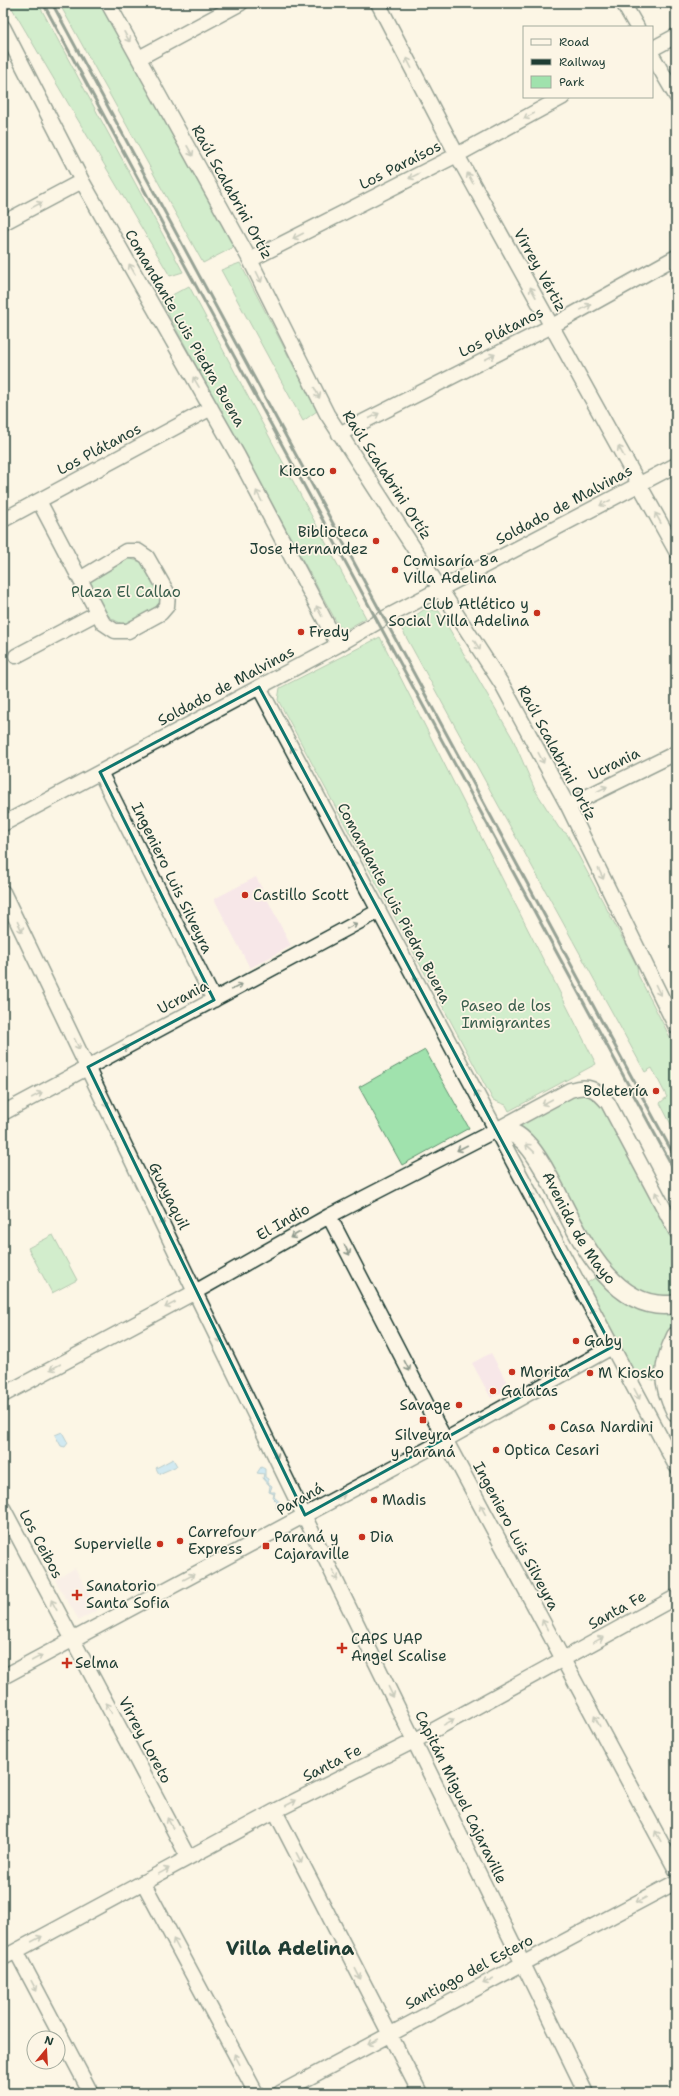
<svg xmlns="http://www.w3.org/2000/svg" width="679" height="2096" font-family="'Shantell Sans',sans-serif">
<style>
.built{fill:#f7e7e8}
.green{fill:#a0e2ad;stroke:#609070}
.water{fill:#9ddafe;stroke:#6b9bad}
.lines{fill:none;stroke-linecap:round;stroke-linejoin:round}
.minor-casing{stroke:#1f3d34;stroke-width:17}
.major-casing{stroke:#1f3d34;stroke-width:21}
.minor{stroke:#fcf5e5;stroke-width:14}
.major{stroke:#fcf5e5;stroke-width:18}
.rail{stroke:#1f3d34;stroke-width:3}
.oneway{stroke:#8e998c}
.marked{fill:none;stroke:#0f766e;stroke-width:3;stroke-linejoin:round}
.poi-dot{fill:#c8321e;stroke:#fcf5e5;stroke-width:1.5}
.labels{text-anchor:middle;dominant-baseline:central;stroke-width:3.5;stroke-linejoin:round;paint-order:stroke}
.street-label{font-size:15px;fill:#1f3d34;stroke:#fcf5e5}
.poi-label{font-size:15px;fill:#1f3d34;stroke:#fcf5e5;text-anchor:start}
.park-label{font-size:15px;fill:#395e4c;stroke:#fcf5e5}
.district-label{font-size:19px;font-weight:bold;fill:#1f3d34;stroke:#fcf5e5}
</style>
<rect width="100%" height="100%" fill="#fcf5e5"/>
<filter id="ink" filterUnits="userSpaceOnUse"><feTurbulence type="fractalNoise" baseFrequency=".025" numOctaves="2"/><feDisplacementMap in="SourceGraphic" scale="8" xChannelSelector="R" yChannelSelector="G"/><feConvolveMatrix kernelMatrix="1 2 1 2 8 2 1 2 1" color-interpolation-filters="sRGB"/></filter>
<g filter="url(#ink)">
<!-- built -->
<path class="built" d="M256 877 291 946 250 968 214 899Z
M491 1353 510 1388 491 1398 472 1363Z
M75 1568 98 1610 79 1620 55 1580Z"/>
<!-- green -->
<path class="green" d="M9 3H38L183 272 170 276Z
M59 3H99L236 246 203 263Z
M240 263 317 411 303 421 221 270Z
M189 286 366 618 342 632 161 301Z
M127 558 145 563C151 576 170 600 154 612 146 617 134 621 125 625 101 616 98 602 88 580Z
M425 609 439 611 513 739 535 790 559 828 567 834 637 966 638 975 676 1049V1134L660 1103 667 1097 652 1068 645 1072 400 626Z
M380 637 596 1064 509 1111 506 1105 493 1100 278 700 280 688Z
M425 1050 469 1128 402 1165 359 1087Z
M584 1095 594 1099 604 1108 676 1247V1295L652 1296 643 1293 614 1277 514 1127 571 1096Z
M53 1235 77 1280 52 1293 28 1248Z
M595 1278 618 1299 630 1305 676 1310V1325L668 1336 658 1382 633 1372 587 1283Z"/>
<!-- water -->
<path class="water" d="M62 1432 68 1443 65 1447 61 1446 55 1435Z
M173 1459 177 1466 159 1474 156 1468Z
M261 1467 265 1469V1477L268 1479V1483L272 1486 270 1492H275L274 1497 283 1505V1509L276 1508 277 1502 273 1498 274 1494 269 1492 270 1486 263 1478 264 1474 257 1473Z"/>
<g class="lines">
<!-- minor casing -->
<g class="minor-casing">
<path id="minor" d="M108 3 250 260 327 414 503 686 568 806 676 1027
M378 3 457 155 676 551
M623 3 637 27
M3 27 82 181 238 456 338 645
M652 49 676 36
M652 55 676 96
M139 58 241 3
M3 223 82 181
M250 260 457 155 563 97
M339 434 552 326 676 257
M39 501 103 623 115 631H128L161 613 167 606 168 594 147 557 138 551H126L80 579
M3 520 211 408
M16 656 97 613
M259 687 676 1466
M100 772 214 1000
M568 806 676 753
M3 824 338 645 383 619 676 465
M3 892 195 1292 586 2093
M3 1113 379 911
M329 1216 432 1415 676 1870
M3 1395 195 1292 329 1216 496 1130 570 1090C589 1084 596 1089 608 1103L676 1231
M3 1508 188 1857
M3 1677 445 1440 612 1347
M275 1811 420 2093
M143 1882 256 2093
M16 1951 91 2093
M3 1958 275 1811 414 1741 676 1597
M280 2093 676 1882"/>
</g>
<!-- major casing -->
<g class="major-casing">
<g id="major">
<path id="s1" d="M496 1130C502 1131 509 1131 514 1134 528 1140 541 1163 548 1176 574 1223 608 1316 676 1304"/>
<path d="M676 1336C662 1365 661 1383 676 1412"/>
</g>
</g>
<!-- minor -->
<use href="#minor" class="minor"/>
<!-- major -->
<use href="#major" class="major"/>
<!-- rail -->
<path class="rail" d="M43 3 676 1173
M52 3 676 1159"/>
</g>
<!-- one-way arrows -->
<defs><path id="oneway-shaft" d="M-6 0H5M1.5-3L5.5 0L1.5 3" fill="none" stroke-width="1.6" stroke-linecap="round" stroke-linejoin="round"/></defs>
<g class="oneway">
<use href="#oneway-shaft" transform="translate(127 37) rotate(61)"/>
<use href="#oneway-shaft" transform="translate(409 63) rotate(-117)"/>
<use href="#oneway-shaft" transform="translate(529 116) rotate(152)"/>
<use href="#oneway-shaft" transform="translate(190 151) rotate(61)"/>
<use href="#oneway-shaft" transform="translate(414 176) rotate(153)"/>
<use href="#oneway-shaft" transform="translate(470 178) rotate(-119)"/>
<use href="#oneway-shaft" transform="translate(37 205) rotate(-28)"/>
<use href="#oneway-shaft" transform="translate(298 236) rotate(153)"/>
<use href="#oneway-shaft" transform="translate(132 269) rotate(-120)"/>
<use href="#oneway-shaft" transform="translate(259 277) rotate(64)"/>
<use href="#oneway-shaft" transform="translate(533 292) rotate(-119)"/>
<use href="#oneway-shaft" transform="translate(586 307) rotate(-29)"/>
<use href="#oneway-shaft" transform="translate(490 357) rotate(-27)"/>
<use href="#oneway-shaft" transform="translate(196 382) rotate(-120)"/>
<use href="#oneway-shaft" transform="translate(317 393) rotate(64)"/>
<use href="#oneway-shaft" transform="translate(374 416) rotate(-27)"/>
<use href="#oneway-shaft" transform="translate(621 451) rotate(-119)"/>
<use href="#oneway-shaft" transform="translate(259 496) rotate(-118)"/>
<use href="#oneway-shaft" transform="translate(605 503) rotate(152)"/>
<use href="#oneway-shaft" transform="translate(658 518) rotate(-119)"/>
<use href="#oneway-shaft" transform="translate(319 611) rotate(-118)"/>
<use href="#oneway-shaft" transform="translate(477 645) rotate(58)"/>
<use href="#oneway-shaft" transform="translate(294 752) rotate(-118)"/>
<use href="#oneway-shaft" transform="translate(541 758) rotate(62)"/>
<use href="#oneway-shaft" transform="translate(602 789) rotate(-26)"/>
<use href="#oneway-shaft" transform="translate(355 866) rotate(-118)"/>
<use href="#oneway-shaft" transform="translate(601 874) rotate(64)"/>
<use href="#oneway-shaft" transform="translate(352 926) rotate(-28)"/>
<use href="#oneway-shaft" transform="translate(20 927) rotate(64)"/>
<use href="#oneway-shaft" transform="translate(417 981) rotate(-118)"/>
<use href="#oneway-shaft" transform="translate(237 987) rotate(-28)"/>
<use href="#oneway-shaft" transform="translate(658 990) rotate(64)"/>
<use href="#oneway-shaft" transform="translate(77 1044) rotate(64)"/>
<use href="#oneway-shaft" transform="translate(123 1049) rotate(-28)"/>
<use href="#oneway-shaft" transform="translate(37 1095) rotate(-28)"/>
<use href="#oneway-shaft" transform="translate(478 1096) rotate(-118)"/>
<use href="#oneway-shaft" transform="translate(105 1102) rotate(64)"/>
<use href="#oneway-shaft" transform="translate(547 1102) rotate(152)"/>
<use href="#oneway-shaft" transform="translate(462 1148) rotate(153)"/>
<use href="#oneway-shaft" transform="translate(530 1148) rotate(-137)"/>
<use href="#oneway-shaft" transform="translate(658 1197) rotate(-118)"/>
<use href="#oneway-shaft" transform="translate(533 1198) rotate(-118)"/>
<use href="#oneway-shaft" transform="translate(161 1220) rotate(64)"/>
<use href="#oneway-shaft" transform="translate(295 1235) rotate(150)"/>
<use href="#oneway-shaft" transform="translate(347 1250) rotate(63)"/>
<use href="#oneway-shaft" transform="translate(170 1305) rotate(152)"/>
<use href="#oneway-shaft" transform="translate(594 1313) rotate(-118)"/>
<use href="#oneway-shaft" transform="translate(218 1337) rotate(64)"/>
<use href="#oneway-shaft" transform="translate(407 1366) rotate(63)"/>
<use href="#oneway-shaft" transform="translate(55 1367) rotate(152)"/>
<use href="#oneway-shaft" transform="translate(637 1394) rotate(62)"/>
<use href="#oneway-shaft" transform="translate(479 1421) rotate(-29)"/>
<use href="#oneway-shaft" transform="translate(275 1453) rotate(64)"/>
<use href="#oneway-shaft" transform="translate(340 1497) rotate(-28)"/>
<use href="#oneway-shaft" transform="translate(483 1510) rotate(-118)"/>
<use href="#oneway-shaft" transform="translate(335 1575) rotate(64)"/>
<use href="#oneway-shaft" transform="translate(189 1577) rotate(-28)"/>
<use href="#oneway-shaft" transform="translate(54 1605) rotate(-118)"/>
<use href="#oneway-shaft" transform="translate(545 1625) rotate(-118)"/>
<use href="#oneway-shaft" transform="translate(598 1640) rotate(-29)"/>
<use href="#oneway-shaft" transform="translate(37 1658) rotate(-28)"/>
<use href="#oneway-shaft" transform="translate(391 1692) rotate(64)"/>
<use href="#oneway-shaft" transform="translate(109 1708) rotate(-118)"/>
<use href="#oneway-shaft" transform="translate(597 1721) rotate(-118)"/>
<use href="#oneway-shaft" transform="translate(449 1722) rotate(-29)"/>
<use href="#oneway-shaft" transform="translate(291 1803) rotate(-27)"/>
<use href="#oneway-shaft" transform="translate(170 1823) rotate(-118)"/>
<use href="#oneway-shaft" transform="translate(658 1836) rotate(-118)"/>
<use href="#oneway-shaft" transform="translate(299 1858) rotate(63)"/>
<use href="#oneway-shaft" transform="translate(164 1871) rotate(-29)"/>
<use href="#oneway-shaft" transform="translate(641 1900) rotate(152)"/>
<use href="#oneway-shaft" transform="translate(37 1939) rotate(-28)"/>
<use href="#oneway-shaft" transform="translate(176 1944) rotate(-118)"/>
<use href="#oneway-shaft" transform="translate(358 1974) rotate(63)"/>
<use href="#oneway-shaft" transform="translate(488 1981) rotate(152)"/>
<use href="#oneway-shaft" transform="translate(34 1986) rotate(62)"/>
<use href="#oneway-shaft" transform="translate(373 2042) rotate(152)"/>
<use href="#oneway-shaft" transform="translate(237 2059) rotate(-118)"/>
</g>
</g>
<!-- marked area -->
<path d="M0 0H679V2096H0ZM259 687 612 1347 305 1515 88 1067 214 1000 100 772Z" fill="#fcf5e5" fill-opacity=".55" fill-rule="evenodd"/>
<path class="marked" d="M259 687 612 1347 305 1515 88 1067 214 1000 100 772Z"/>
<!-- markers -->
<g class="poi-dot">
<circle cx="333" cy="471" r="4"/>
<circle cx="376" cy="541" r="4"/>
<circle cx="395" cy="570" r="4"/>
<circle cx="537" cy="613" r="4"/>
<circle cx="301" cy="632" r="4"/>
<circle cx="245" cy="895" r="4"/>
<circle cx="656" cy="1091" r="4"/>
<circle cx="576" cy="1341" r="4"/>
<circle cx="512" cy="1372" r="4"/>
<circle cx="590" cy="1373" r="4"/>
<circle cx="493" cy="1391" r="4"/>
<circle cx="459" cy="1405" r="4"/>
<rect x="419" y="1416" width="8" height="8" rx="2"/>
<circle cx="552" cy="1427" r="4"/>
<circle cx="496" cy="1450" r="4"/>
<circle cx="374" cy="1500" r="4"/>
<circle cx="362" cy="1537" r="4"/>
<circle cx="180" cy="1541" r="4"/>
<circle cx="160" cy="1544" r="4"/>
<rect x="262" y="1542" width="8" height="8" rx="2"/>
<path d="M75 1589h4v4h4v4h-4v4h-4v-4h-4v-4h4z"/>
<path d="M340 1642h4v4h4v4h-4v4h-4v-4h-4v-4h4z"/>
<path d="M65 1657h4v4h4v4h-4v4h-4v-4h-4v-4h4z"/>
</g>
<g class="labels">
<!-- street labels -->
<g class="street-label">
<text transform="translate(400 165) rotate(-27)">Los Paraísos</text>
<text transform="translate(232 192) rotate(61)">Raúl Scalabrini Ortíz</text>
<text transform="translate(540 270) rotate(61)">Virrey Vértiz</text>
<text transform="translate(185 328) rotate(60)">Comandante Luis Piedra Buena</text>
<text transform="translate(501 332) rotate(-27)">Los Plátanos</text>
<text transform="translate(99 449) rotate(-28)">Los Plátanos</text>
<text transform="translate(387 475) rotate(57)">Raúl Scalabrini Ortíz</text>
<text transform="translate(564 505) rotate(-28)">Soldado de Malvinas</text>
<text transform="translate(226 686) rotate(-28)">Soldado de Malvinas</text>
<text transform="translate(557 753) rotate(62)">Raúl Scalabrini Ortíz</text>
<text transform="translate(614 764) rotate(-26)">Ucrania</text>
<text transform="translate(172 878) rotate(64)">Ingeniero Luis Silveyra</text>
<text transform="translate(394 903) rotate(62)">Comandante Luis Piedra Buena</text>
<text transform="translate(183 997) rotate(-28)">Ucrania</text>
<text transform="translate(169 1196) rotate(64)">Guayaquil</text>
<text transform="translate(283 1222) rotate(-30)">El Indio</text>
<text stroke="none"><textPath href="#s1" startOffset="134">Avenida de Mayo</textPath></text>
<text transform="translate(300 1499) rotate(-29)">Paraná</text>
<text transform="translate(516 1536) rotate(62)">Ingeniero Luis Silveyra</text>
<text transform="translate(41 1544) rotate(62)">Los Ceibos</text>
<text transform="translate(617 1610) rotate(-29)">Santa Fe</text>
<text transform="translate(145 1740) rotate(62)">Virrey Loreto</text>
<text transform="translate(332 1763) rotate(-27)">Santa Fe</text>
<text transform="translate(461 1797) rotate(64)">Capitán Miguel Cajaraville</text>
<text transform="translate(469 1972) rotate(-28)">Santiago del Estero</text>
</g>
<!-- poi labels -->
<g class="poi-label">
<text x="325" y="471" text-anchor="end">Kiosco</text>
<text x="368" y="532" text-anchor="end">Biblioteca<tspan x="368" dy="17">Jose Hernandez</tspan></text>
<text x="403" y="561">Comisaría 8ª<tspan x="403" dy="17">Villa Adelina</tspan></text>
<text x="529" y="604" text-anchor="end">Club Atlético y<tspan x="529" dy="17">Social Villa Adelina</tspan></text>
<text x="309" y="632">Fredy</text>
<text x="253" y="895">Castillo Scott</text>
<text x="648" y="1091" text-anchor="end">Boletería</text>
<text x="584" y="1341">Gaby</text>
<text x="520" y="1372">Morita</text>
<text x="598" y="1373">M Kiosko</text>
<text x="501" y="1391">Galatas</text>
<text x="451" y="1405" text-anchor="end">Savage</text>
<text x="560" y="1427">Casa Nardini</text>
<text x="423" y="1435" text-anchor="middle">Silveyra<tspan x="423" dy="17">y Paraná</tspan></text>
<text x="504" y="1450">Optica Cesari</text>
<text x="382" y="1500">Madis</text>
<text x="188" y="1532">Carrefour<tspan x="188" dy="17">Express</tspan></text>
<text x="274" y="1537">Paraná y<tspan x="274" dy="17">Cajaraville</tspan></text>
<text x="370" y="1537">Dia</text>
<text x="152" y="1544" text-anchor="end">Supervielle</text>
<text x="86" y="1586">Sanatorio<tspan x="86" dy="17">Santa Sofia</tspan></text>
<text x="351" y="1639">CAPS UAP<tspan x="351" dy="17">Angel Scalise</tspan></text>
<text x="75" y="1663">Selma</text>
</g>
<!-- park labels -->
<g class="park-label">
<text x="126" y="592">Plaza El Callao</text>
<text x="506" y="1006">Paseo de los<tspan x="506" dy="17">Inmigrantes</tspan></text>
</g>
<!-- district labels -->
<g class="district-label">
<text x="290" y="1948">Villa Adelina</text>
</g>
</g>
<!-- margin -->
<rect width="679" height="2096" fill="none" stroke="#fcf5e5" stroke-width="16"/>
<rect x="8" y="8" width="663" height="2080" fill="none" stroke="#1f3d34" stroke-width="1.5" filter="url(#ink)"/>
<!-- legend -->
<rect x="523" y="26" width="130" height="72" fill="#fcf5e5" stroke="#a4ab9e"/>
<rect x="531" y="39" width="20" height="6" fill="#fcf5e5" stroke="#a4ab9e"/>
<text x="559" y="46" font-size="12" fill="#1f3d34">Road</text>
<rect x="531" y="59" width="20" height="6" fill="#1f3d34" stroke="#a4ab9e"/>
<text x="559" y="66" font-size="12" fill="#1f3d34">Railway</text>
<rect x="531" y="76" width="20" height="12" fill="#a0e2ad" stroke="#a4ab9e"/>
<text x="559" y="86" font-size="12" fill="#1f3d34">Park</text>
<!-- north arrow -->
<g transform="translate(46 2050) rotate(18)"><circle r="19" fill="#fcf5e5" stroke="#a4ab9e"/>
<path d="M0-3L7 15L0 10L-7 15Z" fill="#c8321e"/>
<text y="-6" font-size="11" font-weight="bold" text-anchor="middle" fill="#1f3d34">N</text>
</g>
</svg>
